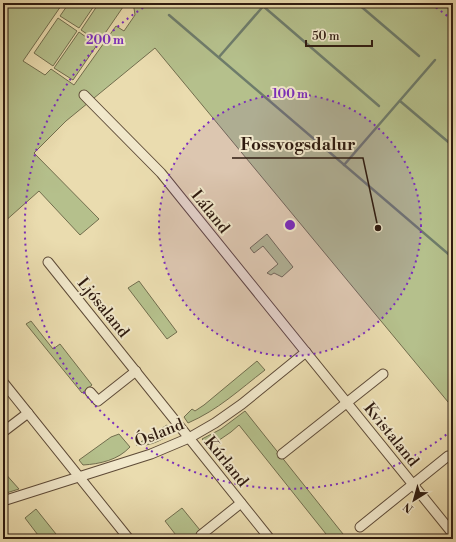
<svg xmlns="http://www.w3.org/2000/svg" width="456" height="542" viewBox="0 0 456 542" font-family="'Libre Bodoni',serif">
	<rect width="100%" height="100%" fill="#eadcaf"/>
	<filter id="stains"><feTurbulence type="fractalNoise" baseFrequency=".005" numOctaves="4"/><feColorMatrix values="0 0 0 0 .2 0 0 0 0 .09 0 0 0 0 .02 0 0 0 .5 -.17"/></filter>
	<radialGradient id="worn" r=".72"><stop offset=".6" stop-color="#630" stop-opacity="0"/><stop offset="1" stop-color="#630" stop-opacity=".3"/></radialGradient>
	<g fill="#b5c08c" stroke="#726e4e">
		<path d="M3,3H63L23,61L45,75L51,69L74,85L116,26L124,31L135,15L134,8L126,3H453V408L155,48L66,121L34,153L99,219L80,235L39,191L3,223Z"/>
		<path d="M69,3H96L79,28L60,16Z"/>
		<path d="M99,3H117L123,7L99,42L81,30Z"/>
		<path d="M58,18L77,31L53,66L34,53Z"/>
		<path d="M79,32L97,45L73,80L54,68Z"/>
		<path d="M267,234L293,267L282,277L274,273L271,275L267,273L278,264L263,246L254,253L250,248Z"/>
		<path d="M139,281L177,332L167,339L128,288Z"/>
		<path d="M31,321L53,349L60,344L92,385L82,393L26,324Z"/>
		<path d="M257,361L265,370C239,390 218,410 188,423L184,417L192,409L195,411L204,405Z"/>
		<path d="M245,411L347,539H330L239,425L231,432L209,447L202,439L221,429Z"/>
		<path d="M167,425L173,433C161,440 150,447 136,445Z"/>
		<path d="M119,434L130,447C118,460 100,464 83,465L79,460L111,437Z"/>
		<path d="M3,471L19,489L3,494Z"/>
		<path d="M182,508L204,535L208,539H179L165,521Z"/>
		<path d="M36,509L60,539H41L25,518Z"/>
	</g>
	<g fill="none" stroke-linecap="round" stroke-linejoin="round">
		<g stroke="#6e7c6b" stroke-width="2.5">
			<path d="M357,3L419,56"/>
			<path d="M263,6L379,106"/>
			<path d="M169,15L453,258"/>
			<path d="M219,57L266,3"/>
			<path d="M400,101L453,146"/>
			<path d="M344,165L435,60"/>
		</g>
		<g stroke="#5e4b38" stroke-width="11">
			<g id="minor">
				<path d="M84,95L161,173L453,534"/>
				<path d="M48,262L270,539"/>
				<path d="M3,382L129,539"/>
				<path d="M90,392L98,401L136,371"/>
				<path d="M3,432L28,413"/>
				<path d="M282,454L383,374"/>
				<path d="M3,501L151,454L189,438L215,423L242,404L306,352"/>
				<path d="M360,527L448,456"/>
				<path d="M201,535L241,503"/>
			</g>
		</g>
		<use href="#minor" stroke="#f1e8cb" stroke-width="9"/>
	</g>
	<circle cx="290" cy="225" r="131" fill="#7b2cbf" fill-opacity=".12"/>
	<g fill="none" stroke="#7b2cbf" stroke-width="2" stroke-dasharray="2 4">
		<circle cx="290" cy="225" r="131"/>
		<path d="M451 431A262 262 0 1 1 149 4M431 4A262 262 0 0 1 451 19"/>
	</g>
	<g text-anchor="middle" stroke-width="4" stroke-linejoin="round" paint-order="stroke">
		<g font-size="16" fill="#2f1b10" stroke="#f1e8cb">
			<text transform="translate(211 211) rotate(51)" y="6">Láland</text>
			<text transform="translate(104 307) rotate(51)" y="6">Ljósaland</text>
			<text transform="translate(159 432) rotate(-22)" y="6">Ósland</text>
			<text transform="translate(392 434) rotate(51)" y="6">Kvistaland</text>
			<text transform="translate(227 461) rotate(51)" y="6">Kúrland</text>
		</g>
	</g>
	<circle cx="290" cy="225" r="6" fill="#7b2cbf" stroke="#f1e8cb" stroke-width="2"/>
	<g font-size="12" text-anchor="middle" font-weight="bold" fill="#7b2cbf" stroke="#f1e8cb" stroke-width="4" stroke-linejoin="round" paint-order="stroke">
		<text x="105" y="44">200 m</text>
		<text x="290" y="98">100 m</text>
	</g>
	<path fill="none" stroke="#2f1b10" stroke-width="1.5" d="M378 228L363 158H232"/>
	<circle fill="#2f1b10" stroke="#f1e8cb" stroke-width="1.5" cx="378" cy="228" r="4"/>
	<g font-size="17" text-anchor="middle" font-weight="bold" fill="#2f1b10" stroke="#f1e8cb" stroke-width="4" stroke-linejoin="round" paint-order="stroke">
		<text x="298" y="150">Fossvogsdalur</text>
	</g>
	<rect width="456" height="542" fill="none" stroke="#eadcaf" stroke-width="16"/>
	<rect x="4" y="4" width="448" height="534" fill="none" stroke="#2f1b10" stroke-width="2"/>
	<rect x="8" y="8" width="440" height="526" fill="none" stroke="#2f1b10"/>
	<g transform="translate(414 500) rotate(217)" stroke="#f1e8cb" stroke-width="3" paint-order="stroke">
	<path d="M0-3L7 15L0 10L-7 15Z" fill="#2f1b10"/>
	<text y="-6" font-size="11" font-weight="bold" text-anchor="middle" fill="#2f1b10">N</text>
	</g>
	<path d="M306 40v6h66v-6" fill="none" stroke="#2f1b10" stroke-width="2"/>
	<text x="312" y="40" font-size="12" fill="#2f1b10" stroke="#f1e8cb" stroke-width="3" paint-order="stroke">50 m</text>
	<rect width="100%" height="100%" filter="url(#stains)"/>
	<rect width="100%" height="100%" fill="url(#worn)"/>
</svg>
